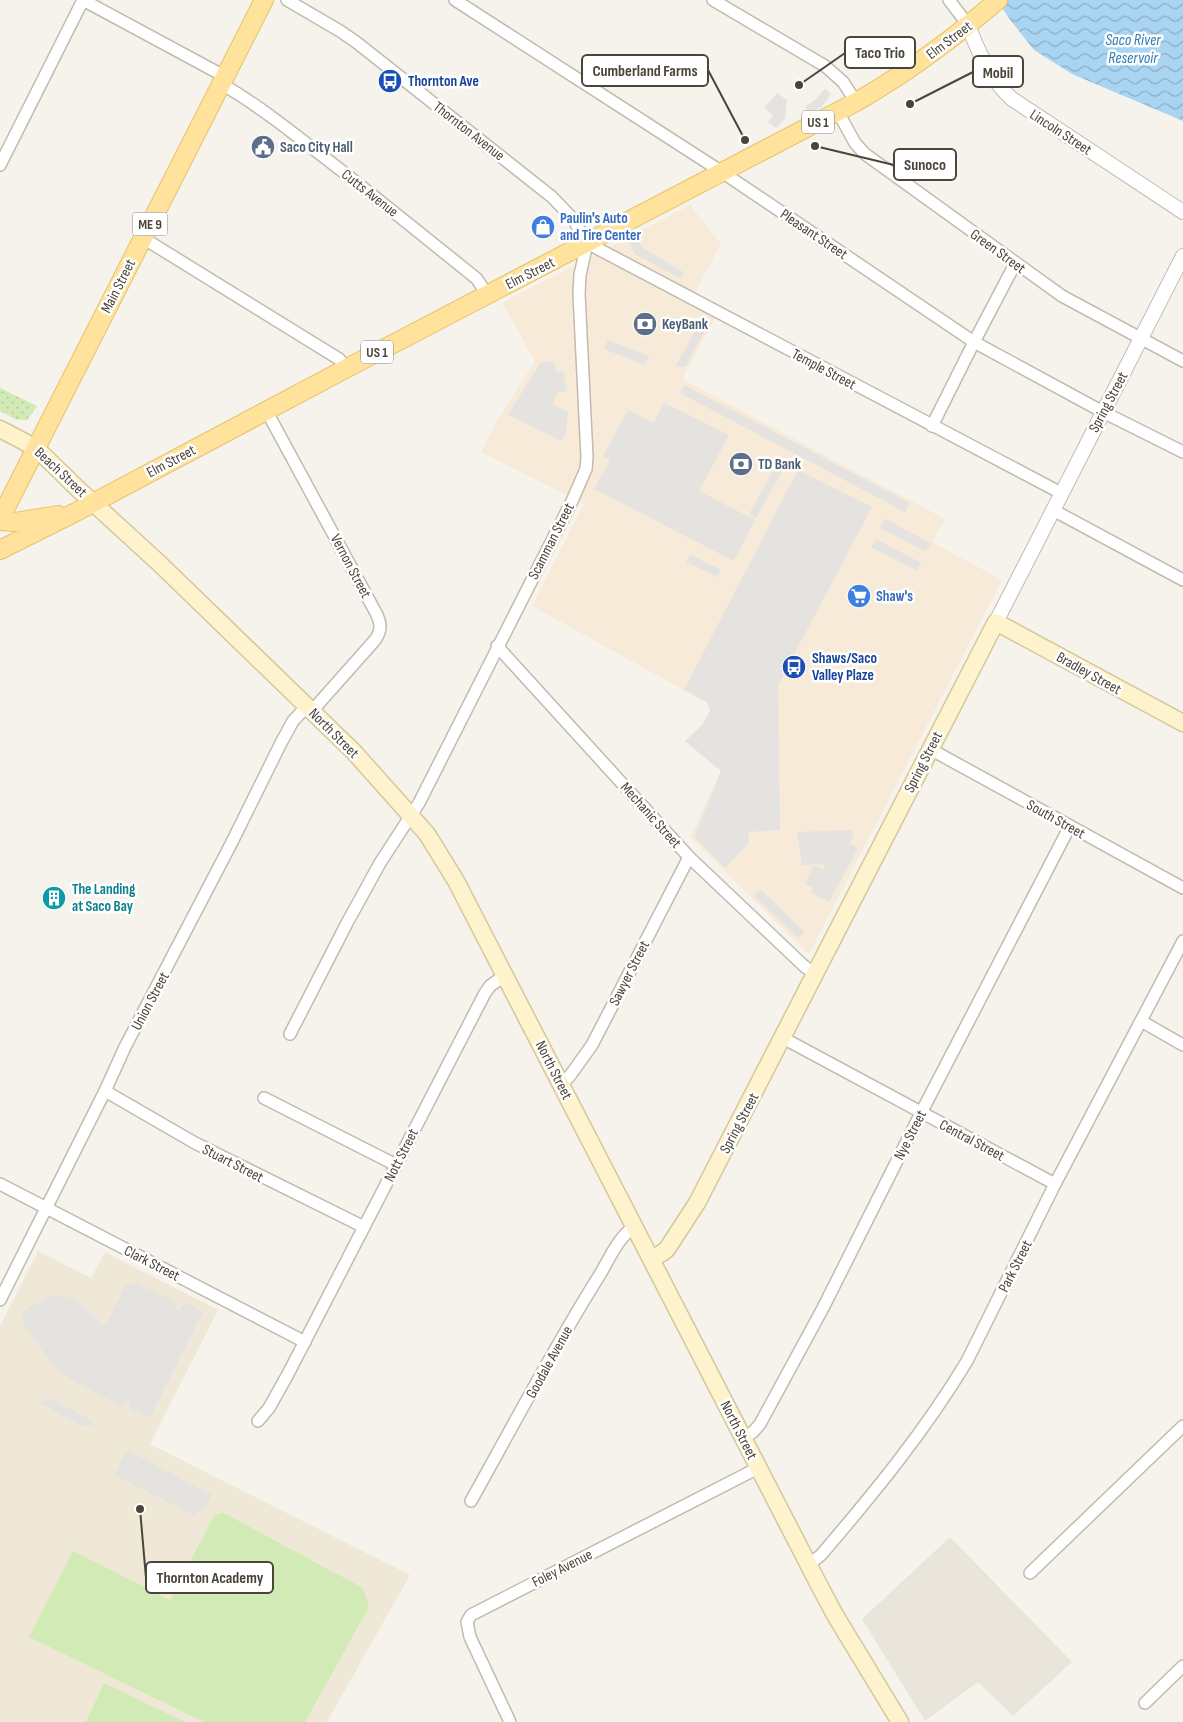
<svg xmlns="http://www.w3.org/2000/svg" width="1183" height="1722" viewBox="0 0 1183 1722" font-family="'Sofia Sans Condensed',sans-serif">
	<defs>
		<pattern id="park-dots" width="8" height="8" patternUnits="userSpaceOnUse" patternTransform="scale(1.25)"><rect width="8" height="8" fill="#d2eab5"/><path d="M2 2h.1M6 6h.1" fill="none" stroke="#b6ca9c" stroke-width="1.8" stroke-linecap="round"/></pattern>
		<pattern id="water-waves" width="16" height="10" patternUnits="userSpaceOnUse" patternTransform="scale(1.25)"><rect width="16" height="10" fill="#a9d4f2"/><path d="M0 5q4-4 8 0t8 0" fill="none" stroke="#8caec5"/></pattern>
	</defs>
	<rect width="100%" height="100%" fill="#f6f3ec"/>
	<path fill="#eae5da" d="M950,1537L1072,1662L1013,1716L978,1682L925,1721L862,1619Z"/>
	<path fill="#f7ead8" d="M690,205L721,244L690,301L717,315L682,379L945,519L932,542L1002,580L809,954L690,837L721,771L685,741L703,724L710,711L707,703L532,606L584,504L481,452L494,426L535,361L502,303Z"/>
	<path fill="#efe8d6" d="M38,1251L91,1278L105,1252L218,1310L150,1444L410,1575L327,1722H0V1326Z"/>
	<path fill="url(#park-dots)" d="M0,388L37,406L27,420H17L0,411Z"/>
	<g fill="#d2eab5">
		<path d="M222,1512L363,1588L369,1607L305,1722H204L29,1637L73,1551L170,1600L214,1516Z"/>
		<path d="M104,1683L185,1722H86Z"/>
	</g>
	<g fill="#e5e3e0">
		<path d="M825,88L831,94L822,107L810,113L805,107L816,99Z"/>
		<path d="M777,93L787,100L785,119L776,128L768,122L773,115L764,108Z"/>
		<path d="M636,236L643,248L685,273L681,279L635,254L628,240Z"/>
		<path d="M696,329H706L685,367H675Z"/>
		<path d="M608,340L649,356L645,365L604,349Z"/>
		<path d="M554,361L556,372H564L566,391L558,392L552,404L568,412L566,433L561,441L508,415L540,363Z"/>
		<path d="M684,385L910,503L905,512L680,393Z"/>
		<path d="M664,403L729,435L699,491L755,520L734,561L594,489L610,460L603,456L628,410L653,423Z"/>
		<path d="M778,462L785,466L756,518L749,514Z"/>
		<path d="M798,470L872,507L778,685L780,830L748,832L749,843L725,868L694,837L721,771L685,741L703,724L710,711L707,702L684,690Z"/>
		<path d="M885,519L931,543L926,552L880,528Z"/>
		<path d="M876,539L921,563L917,571L871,547Z"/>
		<path d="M690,554L721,570L717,577L686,562Z"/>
		<path d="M853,830V837L850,843L858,848L829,902L811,893L813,888L805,884L814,865L823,869L825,865L823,864L802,865L797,832Z"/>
		<path d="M761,890L805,932L798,938L754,896Z"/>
		<path d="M136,1283L178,1303L174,1311L180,1310L184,1302L203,1312L150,1418L129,1409L130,1404L127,1400L123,1407L77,1383L60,1372L50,1361L23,1324L25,1322L20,1315L28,1308L48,1297L64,1296L76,1300L100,1323L105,1326L126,1284Z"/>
		<path d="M54,1400L92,1421L94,1426L84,1427L36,1401Z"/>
		<path d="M127,1450L212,1495L205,1509L193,1515L114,1475Z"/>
	</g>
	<path fill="url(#water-waves)" d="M997,0H1183V121L1072,74L1034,50L1011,21Z"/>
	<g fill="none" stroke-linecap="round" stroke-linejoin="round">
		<g stroke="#c2bbae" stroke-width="14">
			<g id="minor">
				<path d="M287,0L340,31L356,42L552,197L573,219L587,243"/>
				<path d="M455,0L722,172L974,342L1103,412L1183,452"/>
				<path d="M713,0L825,66L843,82L856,102"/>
				<path d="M949,0L968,25"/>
				<path d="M220,83C255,103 288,129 320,154C373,195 425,237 477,279L487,295"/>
				<path d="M838,112L855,143L865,154L1062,296L1183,361"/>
				<path d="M0,165L83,0L224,76"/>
				<path d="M143,238L339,359L347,368"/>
				<path d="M587,243L1061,493"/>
				<path d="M266,410L376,613C381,623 382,630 375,640L312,711"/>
				<path d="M932,426L974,342L1015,264"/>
				<path d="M1053,510L1183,580"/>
				<path d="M497,646L689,857L804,966L815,974"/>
				<path d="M930,749L1183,888"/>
				<path d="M1141,1021L1183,1045"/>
				<path d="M290,1034L347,923L380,863L419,803L572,501L586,469L587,457L579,294L580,275L587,243"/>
				<path d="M783,1038L1055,1184"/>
				<path d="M561,1083L569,1077L592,1045L689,857"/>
				<path d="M105,1091L195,1143L364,1227"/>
				<path d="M264,1098L396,1165"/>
				<path d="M0,1184L305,1342"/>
				<path d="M0,1300L105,1091L125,1047L231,844L281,743L293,721L307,706"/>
				<path d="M258,1421L269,1408L288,1374L485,993L490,986L505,975"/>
				<path d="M743,1438L753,1432L760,1424L823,1308L921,1113L1070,826"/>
				<path d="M471,1501C513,1426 553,1349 599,1276C609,1260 618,1237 634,1227"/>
				<path d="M808,1565L821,1555C874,1493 925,1431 967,1361L1055,1184L1183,941"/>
				<path d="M1030,1573L1183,1426"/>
				<path d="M1145,1703L1183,1666"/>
				<path d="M510,1722L470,1637L467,1622L471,1615L758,1468"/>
			</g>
		</g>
		<g stroke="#c2bbae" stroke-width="16">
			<g id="tertiary">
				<path d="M968,25C978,51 991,81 1012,99L1183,212"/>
				<path d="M996,622L1183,256"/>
			</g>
		</g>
		<g stroke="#d6c79b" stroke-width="19">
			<g id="secondary">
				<path d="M0,429L36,448L78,489L160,564L354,752L427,834L456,881L819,1585L835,1615L900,1722"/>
				<path d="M651,1259L662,1253L667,1249L697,1203L996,622L1183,723"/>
			</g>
		</g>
		<g stroke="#e6c16a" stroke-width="20">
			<g id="primary">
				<path d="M0,519L264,0"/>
				<path d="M0,521L15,522L58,515"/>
				<path d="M0,550L76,512L347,368L856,102C907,73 954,38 998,0"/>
			</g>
		</g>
		<use href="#minor" stroke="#fff" stroke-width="11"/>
		<use href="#tertiary" stroke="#fff" stroke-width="14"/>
		<use href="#secondary" stroke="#fff3cd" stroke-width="16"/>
		<use href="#primary" stroke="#ffe39c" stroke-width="18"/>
	</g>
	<defs>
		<g id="bus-disc" transform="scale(1.25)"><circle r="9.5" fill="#1a4fb4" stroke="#fff"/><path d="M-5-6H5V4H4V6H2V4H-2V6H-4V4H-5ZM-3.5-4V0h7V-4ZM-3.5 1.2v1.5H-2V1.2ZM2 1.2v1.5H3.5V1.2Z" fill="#fff"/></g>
		<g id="civic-disc" transform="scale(1.25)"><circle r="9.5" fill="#5c6f8a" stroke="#fff"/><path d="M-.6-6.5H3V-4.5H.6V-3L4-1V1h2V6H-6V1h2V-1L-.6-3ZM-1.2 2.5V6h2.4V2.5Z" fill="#fff"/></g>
		<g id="shop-disc" transform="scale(1.25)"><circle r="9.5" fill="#3f7fe0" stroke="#fff"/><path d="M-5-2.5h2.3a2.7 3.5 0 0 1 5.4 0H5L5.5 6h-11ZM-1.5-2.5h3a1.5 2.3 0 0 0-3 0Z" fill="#fff"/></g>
		<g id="bank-disc" transform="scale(1.25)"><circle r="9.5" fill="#5c6f8a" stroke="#fff"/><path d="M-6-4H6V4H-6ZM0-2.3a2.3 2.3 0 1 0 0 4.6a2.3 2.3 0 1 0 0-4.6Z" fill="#fff"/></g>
		<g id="supermarket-disc" transform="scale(1.25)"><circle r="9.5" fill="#3f7fe0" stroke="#fff"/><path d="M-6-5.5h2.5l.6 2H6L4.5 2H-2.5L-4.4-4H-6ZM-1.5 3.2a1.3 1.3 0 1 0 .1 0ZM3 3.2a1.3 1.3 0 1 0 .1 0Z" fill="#fff"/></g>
		<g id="building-disc" transform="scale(1.25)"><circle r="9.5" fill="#0f9aa8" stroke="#fff"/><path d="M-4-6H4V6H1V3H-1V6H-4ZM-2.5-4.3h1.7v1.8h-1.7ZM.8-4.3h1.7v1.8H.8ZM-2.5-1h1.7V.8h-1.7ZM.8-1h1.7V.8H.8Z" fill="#fff"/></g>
	</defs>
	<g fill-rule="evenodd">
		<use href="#bus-disc" x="390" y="81"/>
		<use href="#civic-disc" x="263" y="147"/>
		<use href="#shop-disc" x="543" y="227"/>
		<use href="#bank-disc" x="645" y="324"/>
		<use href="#bank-disc" x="741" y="464"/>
		<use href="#supermarket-disc" x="859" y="596"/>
		<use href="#bus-disc" x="794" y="667"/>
		<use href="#building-disc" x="54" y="898"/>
	</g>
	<g text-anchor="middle" stroke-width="5" stroke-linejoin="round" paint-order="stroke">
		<g fill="#fff" stroke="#817c74" stroke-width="1">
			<rect x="802" y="110.5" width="32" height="23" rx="4"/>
			<rect x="132.5" y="212.5" width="35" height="23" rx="4"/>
			<rect x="361" y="340.5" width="32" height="23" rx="4"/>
		</g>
		<g font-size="14" font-weight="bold" fill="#4b4439">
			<text x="818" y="127">US 1</text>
			<text x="150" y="229">ME 9</text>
			<text x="377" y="357">US 1</text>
		</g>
		<g font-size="15" fill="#4b4439" stroke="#fff">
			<text transform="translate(949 40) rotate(-37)" y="5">Elm Street</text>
			<text transform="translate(469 131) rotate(38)" y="5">Thornton Avenue</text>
			<text transform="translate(1061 132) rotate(33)" y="5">Lincoln Street</text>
			<text transform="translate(370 193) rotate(38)" y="5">Cutts Avenue</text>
			<text transform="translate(814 234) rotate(34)" y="5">Pleasant Street</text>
			<text transform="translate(998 251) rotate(36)" y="5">Green Street</text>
			<text transform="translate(530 273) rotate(-27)" y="5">Elm Street</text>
			<text transform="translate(118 286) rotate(-63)" y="5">Main Street</text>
			<text transform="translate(824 369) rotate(28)" y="5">Temple Street</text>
			<text transform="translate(1108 402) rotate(-62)" y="5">Spring Street</text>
			<text transform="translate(171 461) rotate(-28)" y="5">Elm Street</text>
			<text transform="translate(61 472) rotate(43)" y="5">Beach Street</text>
			<text transform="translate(551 541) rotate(-63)" y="5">Scamman Street</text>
			<text transform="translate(351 566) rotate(62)" y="5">Vernon Street</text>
			<text transform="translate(1089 673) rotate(29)" y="5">Bradley Street</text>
			<text transform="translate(334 733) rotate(45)" y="5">North Street</text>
			<text transform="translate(923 762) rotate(-63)" y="5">Spring Street</text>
			<text transform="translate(651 815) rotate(48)" y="5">Mechanic Street</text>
			<text transform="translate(1056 819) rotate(29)" y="5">South Street</text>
			<text transform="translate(629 973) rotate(-63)" y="5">Sawyer Street</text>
			<text transform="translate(150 1001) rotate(-62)" y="5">Union Street</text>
			<text transform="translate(554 1070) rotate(63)" y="5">North Street</text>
			<text transform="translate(739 1123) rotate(-62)" y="5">Spring Street</text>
			<text transform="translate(910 1135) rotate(-63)" y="5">Nye Street</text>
			<text transform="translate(972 1140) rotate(28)" y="5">Central Street</text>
			<text transform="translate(401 1155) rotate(-63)" y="5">Nott Street</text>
			<text transform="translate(233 1163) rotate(27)" y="5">Stuart Street</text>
			<text transform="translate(152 1263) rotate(27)" y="5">Clark Street</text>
			<text transform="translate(1015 1266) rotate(-63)" y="5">Park Street</text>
			<text transform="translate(549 1362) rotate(-61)" y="5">Goodale Avenue</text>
			<text transform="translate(739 1430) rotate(63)" y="5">North Street</text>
			<text transform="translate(562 1568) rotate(-27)" y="5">Foley Avenue</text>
		</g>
		<g font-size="15" font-weight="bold" fill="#164399" stroke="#fff" text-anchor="start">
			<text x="408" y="86">Thornton Ave</text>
			<text x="812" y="663">Shaws/Saco<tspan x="812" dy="17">Valley Plaze</tspan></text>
		</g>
		<g font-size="15" font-weight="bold" fill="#4e5e75" stroke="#fff" text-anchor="start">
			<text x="280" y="152">Saco City Hall</text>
			<text x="662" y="329">KeyBank</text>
			<text x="758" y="469">TD Bank</text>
		</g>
		<g font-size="15" font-weight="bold" fill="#366cbe" stroke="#fff" text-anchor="start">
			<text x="560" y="223">Paulin's Auto<tspan x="560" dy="17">and Tire Center</tspan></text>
			<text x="876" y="601">Shaw's</text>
		</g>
		<g font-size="15" font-weight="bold" fill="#0d838f" stroke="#fff" text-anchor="start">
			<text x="72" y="894">The Landing<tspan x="72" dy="17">at Saco Bay</tspan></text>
		</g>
		<g font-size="16" font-style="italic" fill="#2e7ab2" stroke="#fff">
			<text x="1133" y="45">Saco River<tspan x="1133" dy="18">Reservoir</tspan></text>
		</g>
	</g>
	<path fill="none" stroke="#4b4439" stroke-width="2" d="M799 85L845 53M745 140L708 70M910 104L973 72M815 146L894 165M140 1509L146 1578"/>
	<g fill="#4b4439" stroke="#fff" stroke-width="2">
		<circle cx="799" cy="85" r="5"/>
		<circle cx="745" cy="140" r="5"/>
		<circle cx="910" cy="104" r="5"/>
		<circle cx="815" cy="146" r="5"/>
		<circle cx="140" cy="1509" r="5"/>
	</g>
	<g fill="#fff" stroke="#4b4439" stroke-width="2">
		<rect x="845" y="37" width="70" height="31" rx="5"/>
		<rect x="582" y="55" width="126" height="31" rx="5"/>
		<rect x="973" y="56" width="50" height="31" rx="5"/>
		<rect x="894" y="149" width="62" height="31" rx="5"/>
		<rect x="146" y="1562" width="127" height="31" rx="5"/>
	</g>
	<g font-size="16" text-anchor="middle" font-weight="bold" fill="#4b4439">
		<text x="880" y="58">Taco Trio</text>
		<text x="645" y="76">Cumberland Farms</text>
		<text x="998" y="78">Mobil</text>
		<text x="925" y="170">Sunoco</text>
		<text x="210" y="1583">Thornton Academy</text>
	</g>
</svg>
